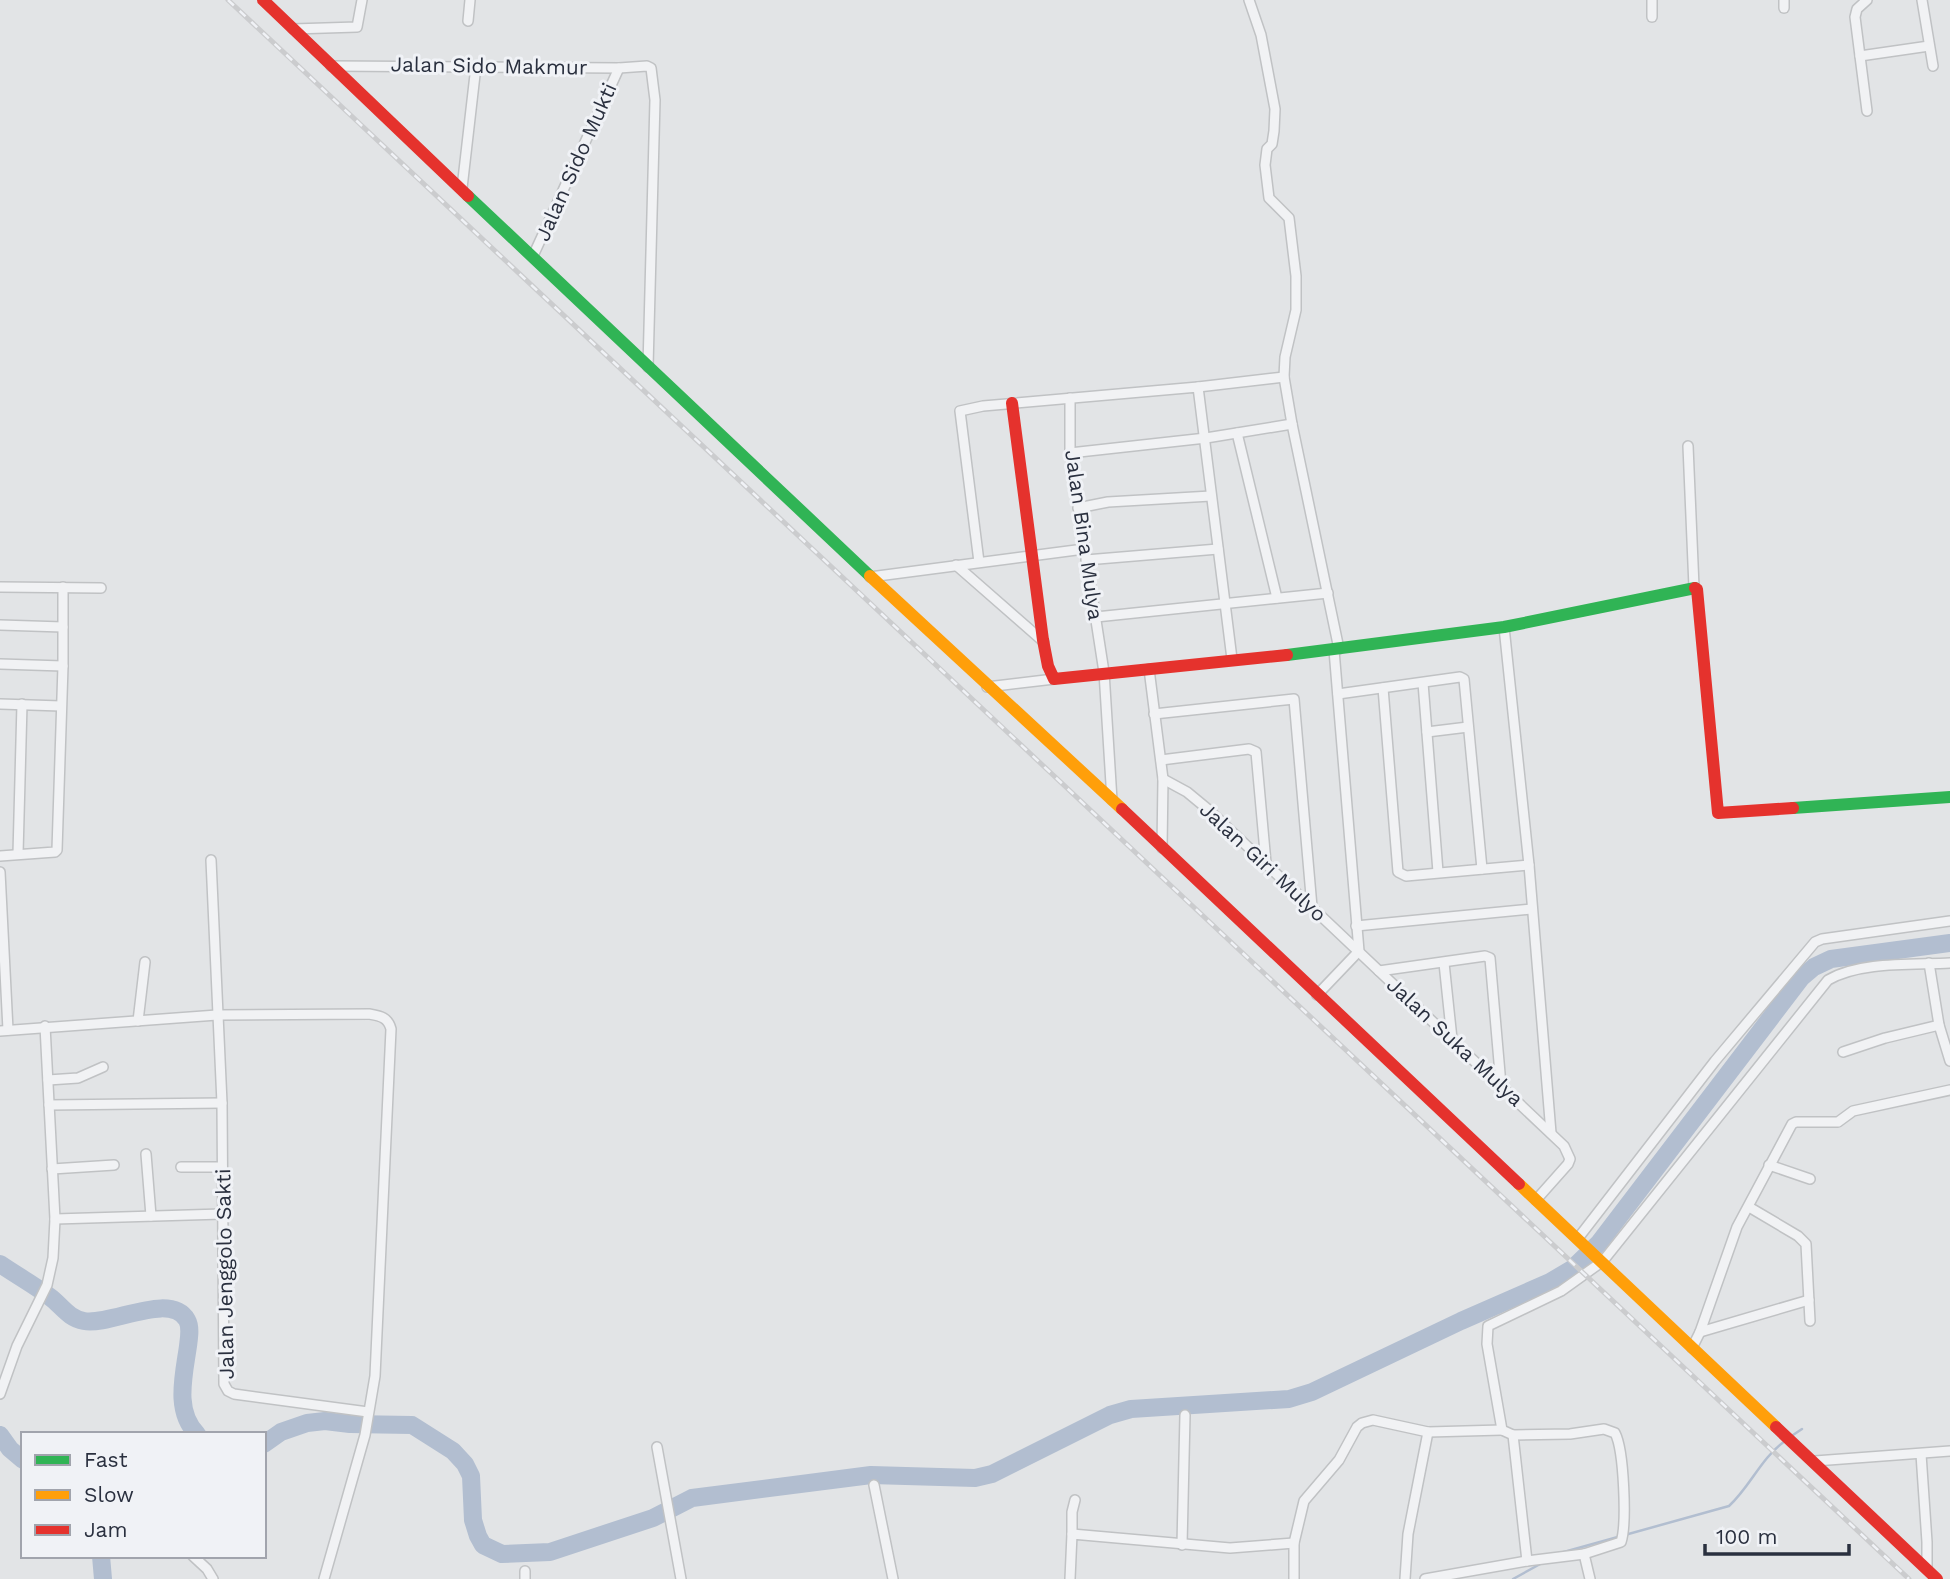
<svg xmlns="http://www.w3.org/2000/svg" width="1950" height="1579" viewBox="0 0 1950 1579" font-family="'Work Sans',sans-serif">
	<rect width="100%" height="100%" fill="#e2e4e6"/>
	<g fill="none" stroke-linecap="round" stroke-linejoin="round">
		<g stroke="#b2bed0" stroke-width="2.5">
			<path d="M1793,1435L1802,1429"/>
			<path d="M1553,1555L1729,1506C1750,1487 1761,1458 1785,1441"/>
			<path d="M1513,1579L1542,1563"/>
		</g>
		<g stroke="#b2bed0" stroke-width="18">
			<path d="M0,1264C16,1275 34,1285 50,1297C62,1306 68,1318 84,1321C111,1326 170,1291 187,1320C191,1327 189,1338 188,1346C184,1375 174,1411 197,1434"/>
			<path d="M0,1435L10,1449L23,1460"/>
			<path d="M264,1444L281,1432L307,1423L325,1421L350,1424L412,1425L453,1451L465,1464L471,1476L473,1520L478,1536L483,1545L502,1554L550,1552L653,1518L692,1498L871,1475L975,1478L992,1474L1110,1415L1131,1409L1289,1399L1312,1392L1461,1321L1550,1282L1572,1269L1599,1243L1801,978L1814,967L1831,959L1950,943"/>
			<path d="M101,1556L103,1579"/>
		</g>
		<g stroke="#c0c2c4" stroke-width="12">
			<g id="street">
				<path d="M1249,0L1261,35L1275,109L1274,131L1272,144L1267,149L1265,165L1269,198L1289,218L1296,276V310L1285,357L1284,377L1292,424L1339,649"/>
				<path d="M1652,0V17"/>
				<path d="M1784,0V8"/>
				<path d="M1922,0L1933,66"/>
				<path d="M468,21L470,0"/>
				<path d="M293,29L357,27L362,0"/>
				<path d="M1860,56L1929,46"/>
				<path d="M331,66L619,68L647,66L651,68L655,100L648,367"/>
				<path d="M1867,111L1855,17L1857,9L1867,0"/>
				<path d="M462,188L476,66"/>
				<path d="M533,256L619,68"/>
				<path d="M1198,387L1284,377"/>
				<path d="M1070,398V453L1104,672L1112,800"/>
				<path d="M1237,433L1277,598"/>
				<path d="M1688,446L1694,587"/>
				<path d="M1070,453L1206,438L1292,424"/>
				<path d="M1078,508L1108,502L1211,496"/>
				<path d="M1086,560L1218,549"/>
				<path d="M979,562L960,411L983,406L1198,387L1232,659"/>
				<path d="M956,565L1044,642"/>
				<path d="M870,577L1084,549"/>
				<path d="M0,587L101,588"/>
				<path d="M1096,617L1328,593"/>
				<path d="M0,625L63,627"/>
				<path d="M1504,627L1529,865L1551,1133"/>
				<path d="M0,664L63,666"/>
				<path d="M1149,669L1163,779L1162,848"/>
				<path d="M1423,683L1438,872"/>
				<path d="M987,687L1054,679"/>
				<path d="M1383,688L1398,872L1406,876L1529,865"/>
				<path d="M1338,694L1460,677L1464,679L1482,869"/>
				<path d="M0,704L61,706"/>
				<path d="M1154,714L1294,699L1312,907"/>
				<path d="M1427,732L1468,727"/>
				<path d="M1161,760L1249,749L1256,752L1266,863"/>
				<path d="M1163,779L1187,792L1210,811L1564,1146L1570,1159L1568,1164L1536,1200"/>
				<path d="M18,854L22,704"/>
				<path d="M0,856L55,852L57,850L63,666V587"/>
				<path d="M211,860L222,1103L224,1384L228,1391L234,1394L368,1412"/>
				<path d="M0,872L8,1030"/>
				<path d="M1356,926L1531,909"/>
				<path d="M1444,963L1452,1039"/>
				<path d="M1929,963L1939,1025L1950,1061"/>
				<path d="M1379,971L1485,956L1490,958L1501,1085"/>
				<path d="M1317,995L1359,951L1334,650"/>
				<path d="M138,1021L145,962"/>
				<path d="M0,1031L217,1015L369,1014C380,1016 388,1017 391,1029L375,1376L365,1435L324,1579"/>
				<path d="M1843,1052L1885,1038L1939,1025"/>
				<path d="M48,1080L78,1078L103,1067"/>
				<path d="M49,1105L222,1103"/>
				<path d="M146,1154L151,1216"/>
				<path d="M1769,1165L1810,1179"/>
				<path d="M181,1167H222"/>
				<path d="M52,1169L114,1165"/>
				<path d="M1749,1207L1798,1236L1806,1244L1810,1321"/>
				<path d="M55,1219L222,1214"/>
				<path d="M1579,1237L1715,1061L1815,942L1822,939L1950,921"/>
				<path d="M1700,1332L1809,1300"/>
				<path d="M1692,1348L1700,1332L1737,1227L1792,1124L1796,1122H1838L1853,1111L1950,1090"/>
				<path d="M0,1394L17,1346L47,1285L53,1258L55,1219L45,1026"/>
				<path d="M1513,1435L1570,1434L1604,1429L1615,1433C1624,1450 1627,1524 1621,1542L1584,1554L1527,1561"/>
				<path d="M657,1447L681,1579"/>
				<path d="M1921,1454L1927,1542V1568"/>
				<path d="M1815,1461L1950,1451"/>
				<path d="M874,1485L893,1579"/>
				<path d="M1072,1534V1512L1075,1500"/>
				<path d="M1182,1545L1185,1415"/>
				<path d="M1584,1554L1590,1579"/>
				<path d="M193,1556L207,1569L213,1579"/>
				<path d="M525,1571V1579"/>
				<path d="M1070,1579L1072,1534L1230,1548L1294,1543"/>
				<path d="M1294,1579V1543L1304,1501L1339,1460L1357,1427L1362,1423L1373,1420L1428,1432L1502,1430"/>
				<path d="M1405,1579L1408,1534L1428,1432"/>
				<path d="M1425,1579L1527,1561L1513,1435L1502,1430L1487,1344L1488,1326L1561,1291L1603,1261L1828,980C1860,961 1914,965 1950,963"/>
			</g>
		</g>
		<use href="#street" stroke="#f1f2f4" stroke-width="9"/>
		<g stroke="#30b455" stroke-width="12">
			<path d="M468,196L870,576"/>
			<path d="M1287,655L1504,627L1695,588"/>
			<path d="M1793,808L1950,797"/>
		</g>
		<g stroke="#ff9f0a" stroke-width="12">
			<path d="M870,576L1122,809"/>
			<path d="M1519,1184L1776,1427"/>
		</g>
		<g stroke="#e5322d" stroke-width="12">
			<path d="M263,0L468,196"/>
			<path d="M1012,403L1043,640L1048,666L1054,679L1287,655"/>
			<path d="M1695,588L1697,589L1718,813L1793,808"/>
			<path d="M1122,809L1519,1184"/>
			<path d="M1776,1427L1937,1579"/>
		</g>
		<g stroke="#cbccce" stroke-width="5">
			<path id="rail" d="M228,0L1909,1579"/>
		</g>
		<use href="#rail" stroke="#f0f2f6" stroke-width="2.5" stroke-dasharray="8" stroke-linecap="butt"/>
	</g>
	<g text-anchor="middle" stroke-width="6" stroke-linejoin="round" paint-order="stroke">
		<g font-size="21" fill="#2a303f" stroke="#f0f2f6">
			<text transform="translate(489 66) rotate(1)" y="7">Jalan Sido Makmur</text>
			<text transform="translate(576 162) rotate(-66)" y="7">Jalan Sido Mukti</text>
			<text transform="translate(1084 535) rotate(82)" y="7">Jalan Bina Mulya</text>
			<text transform="translate(1263 862) rotate(43)" y="7">Jalan Giri Mulyo</text>
			<text transform="translate(1455 1042) rotate(43)" y="7">Jalan Suka Mulya</text>
			<text transform="translate(225 1274) rotate(-91)" y="7">Jalan Jenggolo Sakti</text>
		</g>
	</g>
	<rect x="21" y="1432" width="245" height="126" fill="#f0f2f6" stroke="#a1a4ad" stroke-width="2"/>
	<rect x="35" y="1455" width="35" height="10" fill="#30b455" stroke="#a1a4ad" stroke-width="2"/>
	<text x="84" y="1467" font-size="21" fill="#2a303f">Fast</text>
	<rect x="35" y="1490" width="35" height="10" fill="#ff9f0a" stroke="#a1a4ad" stroke-width="2"/>
	<text x="84" y="1502" font-size="21" fill="#2a303f">Slow</text>
	<rect x="35" y="1525" width="35" height="10" fill="#e5322d" stroke="#a1a4ad" stroke-width="2"/>
	<text x="84" y="1537" font-size="21" fill="#2a303f">Jam</text>
	<path d="M1705 1544v10h144v-10" fill="none" stroke="#2a303f" stroke-width="3.5"/>
	<text x="1716" y="1544" font-size="21" fill="#2a303f" stroke="#f0f2f6" stroke-width="5" paint-order="stroke">100 m</text>
</svg>
